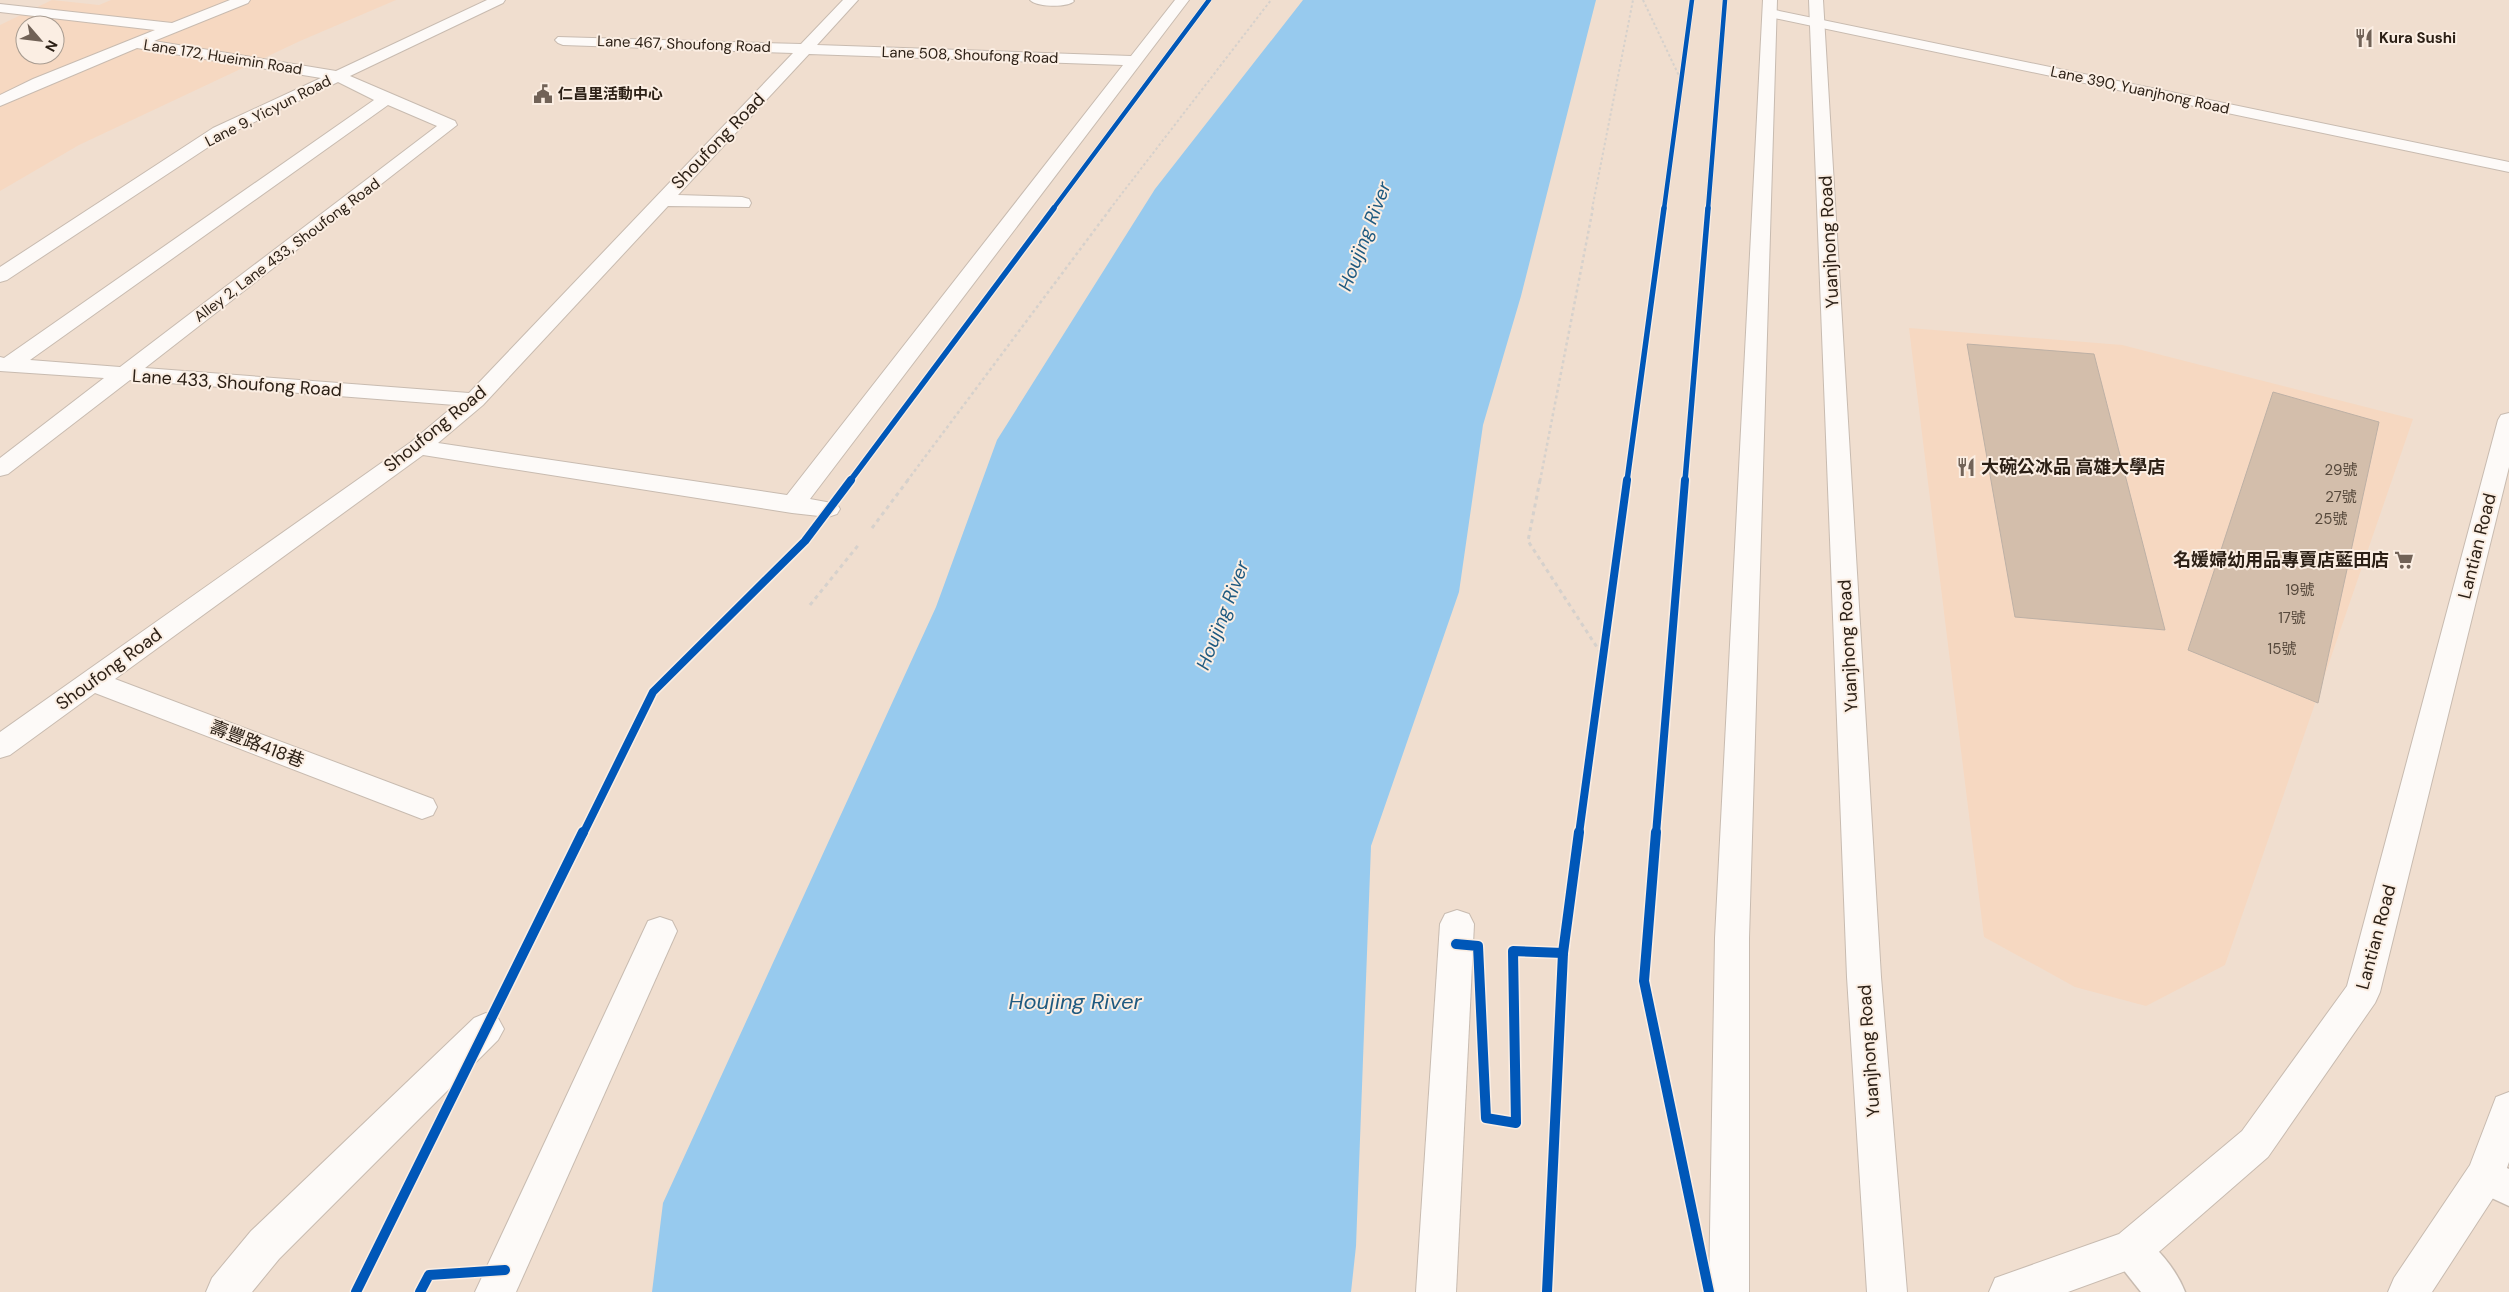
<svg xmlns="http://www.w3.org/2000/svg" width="2509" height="1292" viewBox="0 0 2509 1292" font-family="'DM Sans','Noto Sans TC',sans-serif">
	<rect width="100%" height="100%" fill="#f0decf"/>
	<g fill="#f6d8c1" fill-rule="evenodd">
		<path d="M52,0L99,5L111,0H396L300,41L79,145L0,191V25ZM25,25H55V55H25Z"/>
		<path d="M1909,328L2122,345L2413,419L2225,965L2146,1006L2075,987L1984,937Z"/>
	</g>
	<path fill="#97caee" d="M1303,0H1596L1521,296L1483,425L1459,592L1371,846L1356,1246L1351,1292H652L663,1203L936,607L997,440L1155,189Z"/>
	<g fill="#d3beab" stroke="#bdb0a5">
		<path d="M1967,344L2094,354L2165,630L2015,617Z"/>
		<path d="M2273,392L2379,422L2318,703L2188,650Z"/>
	</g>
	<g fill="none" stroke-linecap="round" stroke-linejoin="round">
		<g stroke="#c8bbb0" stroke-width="3">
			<g id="service">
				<path d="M2485,1158L2509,1169V1206L2472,1189L2467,1176L2472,1163Z"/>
				<path d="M2131,1231C2154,1241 2176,1269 2185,1292H2141L2118,1263L2112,1250L2118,1237Z"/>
			</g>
		</g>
		<g stroke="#c8bbb0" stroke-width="2">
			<g id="minor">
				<path d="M230,0H250L248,3L154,41L336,71L487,0H505L503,3L350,76L455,121L457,125L145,368L469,393L793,53L563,45L558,43L555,40L558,37L801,44L843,0H858L817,45L1131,56L1175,0H1189L810,499L837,504L840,509L837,514L828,517L792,513L423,455L115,679L433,799L437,807L433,815L422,819L95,693L10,755L0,758V732L411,442L455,405L130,380L8,474L0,476V458L104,378L0,371V357L4,358L374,100L338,82L225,136L7,280L0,282V267L213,128L321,78L137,48L0,106V95L33,79L155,30L0,12V4L172,23ZM809,54L1123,65L787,495L438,443L483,405L668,206L749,207L751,203L749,199L742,197L678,195ZM388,105L437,126L120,367L30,360Z"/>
				<path d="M1030,0H1073L1074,1C1068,8 1036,7 1030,0Z"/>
				<path d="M1770,9L2509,162V172L1765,16L1763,13Z"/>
				<path d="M1457,910L1469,914L1474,924L1456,1292H1416L1440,924L1445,914Z"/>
				<path d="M660,917L672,921L677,931L516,1292H475L648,921Z"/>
				<path d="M486,1013L498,1018L504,1029L498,1040L279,1259L252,1292H206L212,1278L251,1231L474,1018Z"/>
			</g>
		</g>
		<g stroke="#c8bbb0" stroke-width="2">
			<g id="tertiary">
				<path d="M1763,0H1777L1749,938V1292H1709L1715,938Z"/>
				<path d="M1809,0H1823L1881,977L1907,1292H1867L1847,977Z"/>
				<path d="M2509,413V467L2380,992L2375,1003L2268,1157L2145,1264L2068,1292H1989L1995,1278L2119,1234L2242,1131L2347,986L2498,420L2501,415Z"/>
				<path d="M2509,1092V1162L2504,1176L2499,1189L2432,1292H2388L2394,1278L2470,1165L2496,1097Z"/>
			</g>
		</g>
		<g stroke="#d6d1cc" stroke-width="2" stroke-dasharray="2.5 2.5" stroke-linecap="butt">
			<path d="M1643,0L1681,80"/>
			<path d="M1110,209L1271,0"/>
			<path d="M1592,209L1633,0"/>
		</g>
		<g stroke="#d6d1cc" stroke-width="2.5" stroke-dasharray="3 3" stroke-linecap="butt">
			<path d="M907,481L1111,208"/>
			<path d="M1540,481L1593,208"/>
		</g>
		<g stroke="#d6d1cc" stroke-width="3" stroke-dasharray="4 4" stroke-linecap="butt">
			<path d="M1540,480L1528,541L1602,655"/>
			<path d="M872,528L908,480"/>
			<path d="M810,605L860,543"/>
		</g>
		<use href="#service" fill="#fdfaf8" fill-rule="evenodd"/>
		<use href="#minor" fill="#fdfaf8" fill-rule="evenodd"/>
		<use href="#tertiary" fill="#fdfaf8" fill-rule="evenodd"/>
		<g stroke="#fbeee3" stroke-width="6">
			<g id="cycleway-far3">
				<path d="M1053,209L1209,0"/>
				<path d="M1664,209L1692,0"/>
				<path d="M1708,209L1725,0"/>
			</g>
		</g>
		<g stroke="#fbeee3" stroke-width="8">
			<g id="cycleway-far2">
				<path d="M850,481L1054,208"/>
				<path d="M1627,481L1664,208"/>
				<path d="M1685,481L1708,208"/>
			</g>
		</g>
		<g stroke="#fbeee3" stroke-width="11">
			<g id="cycleway-far1">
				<path d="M583,834L653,692L805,541L851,480"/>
				<path d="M1579,834L1627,480"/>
				<path d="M1656,834L1685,480"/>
			</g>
		</g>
		<g stroke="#fbeee3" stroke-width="13">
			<g id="cycleway">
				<path d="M1656,832L1644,981L1709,1292"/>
				<path d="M1456,944L1478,946L1486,1118L1516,1123L1513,951L1563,953"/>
				<path d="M356,1292L583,832"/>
				<path d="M420,1292L429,1275L505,1270"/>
				<path d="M1547,1292L1563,953L1579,832"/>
			</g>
		</g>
		<use href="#cycleway-far3" stroke="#0057b8" stroke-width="4.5"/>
		<use href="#cycleway-far2" stroke="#0057b8" stroke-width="5.5"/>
		<use href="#cycleway-far1" stroke="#0057b8" stroke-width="8"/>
		<use href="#cycleway" stroke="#0057b8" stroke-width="10"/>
	</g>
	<defs>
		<g id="restaurant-bare" transform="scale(1.5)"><path d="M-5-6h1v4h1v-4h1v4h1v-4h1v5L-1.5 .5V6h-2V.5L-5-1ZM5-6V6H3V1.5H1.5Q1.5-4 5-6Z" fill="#716257" stroke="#fbeee3" stroke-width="2.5" paint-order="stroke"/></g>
		<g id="civic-bare" transform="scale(1.5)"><path d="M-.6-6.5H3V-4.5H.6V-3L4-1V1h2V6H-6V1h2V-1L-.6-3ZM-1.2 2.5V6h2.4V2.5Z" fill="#716257" stroke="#fbeee3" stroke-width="2.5" paint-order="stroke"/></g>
		<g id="supermarket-bare" transform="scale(1.5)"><path d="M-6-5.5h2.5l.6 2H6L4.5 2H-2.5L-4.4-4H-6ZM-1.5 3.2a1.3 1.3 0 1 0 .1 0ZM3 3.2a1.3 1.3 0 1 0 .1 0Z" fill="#716257" stroke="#fbeee3" stroke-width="2.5" paint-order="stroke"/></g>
	</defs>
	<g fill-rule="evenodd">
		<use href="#restaurant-bare" x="2364" y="38"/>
		<use href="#civic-bare" x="543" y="94"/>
		<use href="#restaurant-bare" x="1966" y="467"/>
		<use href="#supermarket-bare" x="2404" y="560"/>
	</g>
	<g text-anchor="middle" stroke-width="4" stroke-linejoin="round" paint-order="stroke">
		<g font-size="15" font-weight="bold" fill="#2c2016" stroke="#fbeee3" text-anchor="start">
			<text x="2379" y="43">Kura Sushi</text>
			<text x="558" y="99">仁昌里活動中心</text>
		</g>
		<g font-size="15" fill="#2c2016" stroke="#fbeee3">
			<text transform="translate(684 44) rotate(2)" y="5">Lane 467, Shoufong Road</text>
			<text transform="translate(970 55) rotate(2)" y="5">Lane 508, Shoufong Road</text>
			<text transform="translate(223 57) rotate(9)" y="5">Lane 172, Hueimin Road</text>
			<text transform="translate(2140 90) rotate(12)" y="5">Lane 390, Yuanjhong Road</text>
			<text transform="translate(268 111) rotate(-27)" y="5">Lane 9, Yicyun Road</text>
			<text transform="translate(287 250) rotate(-37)" y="5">Alley 2, Lane 433, Shoufong Road</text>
		</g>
		<g font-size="15" fill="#56483b">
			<text x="2341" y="475">29號</text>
			<text x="2341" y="502">27號</text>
			<text x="2331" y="524">25號</text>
			<text x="2300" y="595">19號</text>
			<text x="2292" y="623">17號</text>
			<text x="2282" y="654">15號</text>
		</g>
		<g font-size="18" fill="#2c2016" stroke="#fbeee3">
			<text transform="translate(718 141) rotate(-46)" y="6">Shoufong Road</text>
			<text transform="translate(1829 242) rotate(-93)" y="6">Yuanjhong Road</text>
			<text transform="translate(237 383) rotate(4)" y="6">Lane 433, Shoufong Road</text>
			<text transform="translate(435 429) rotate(-39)" y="6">Shoufong Road</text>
			<text transform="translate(2477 546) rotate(-76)" y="6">Lantian Road</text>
			<text transform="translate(1848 646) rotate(-93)" y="6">Yuanjhong Road</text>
			<text transform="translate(109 669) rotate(-36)" y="6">Shoufong Road</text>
			<text transform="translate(257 744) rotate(21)" y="6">壽豐路418巷</text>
			<text transform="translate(2376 937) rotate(-75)" y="6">Lantian Road</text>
			<text transform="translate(1869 1051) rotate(-94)" y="6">Yuanjhong Road</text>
		</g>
		<g font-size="18" font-weight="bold" fill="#2c2016" stroke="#fbeee3" text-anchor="start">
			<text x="1981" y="473">大碗公冰品 高雄大學店</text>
			<text x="2389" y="566" text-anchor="end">名媛婦幼用品專賣店藍田店</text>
		</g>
		<g font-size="19" font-style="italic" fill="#1f5a80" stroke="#fbeee3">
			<text transform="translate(1364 236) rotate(-69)" y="7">Houjing River</text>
			<text transform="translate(1222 615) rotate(-69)" y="7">Houjing River</text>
		</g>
		<g font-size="22" font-style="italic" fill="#1f5a80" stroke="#fbeee3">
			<text x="1075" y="1009">Houjing River</text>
		</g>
	</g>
	<g transform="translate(40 40) rotate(118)"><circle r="24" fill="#fbeee3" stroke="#a89c91"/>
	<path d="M0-4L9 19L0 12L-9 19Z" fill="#716257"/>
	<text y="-8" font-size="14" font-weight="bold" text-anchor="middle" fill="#2c2016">N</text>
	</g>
</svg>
